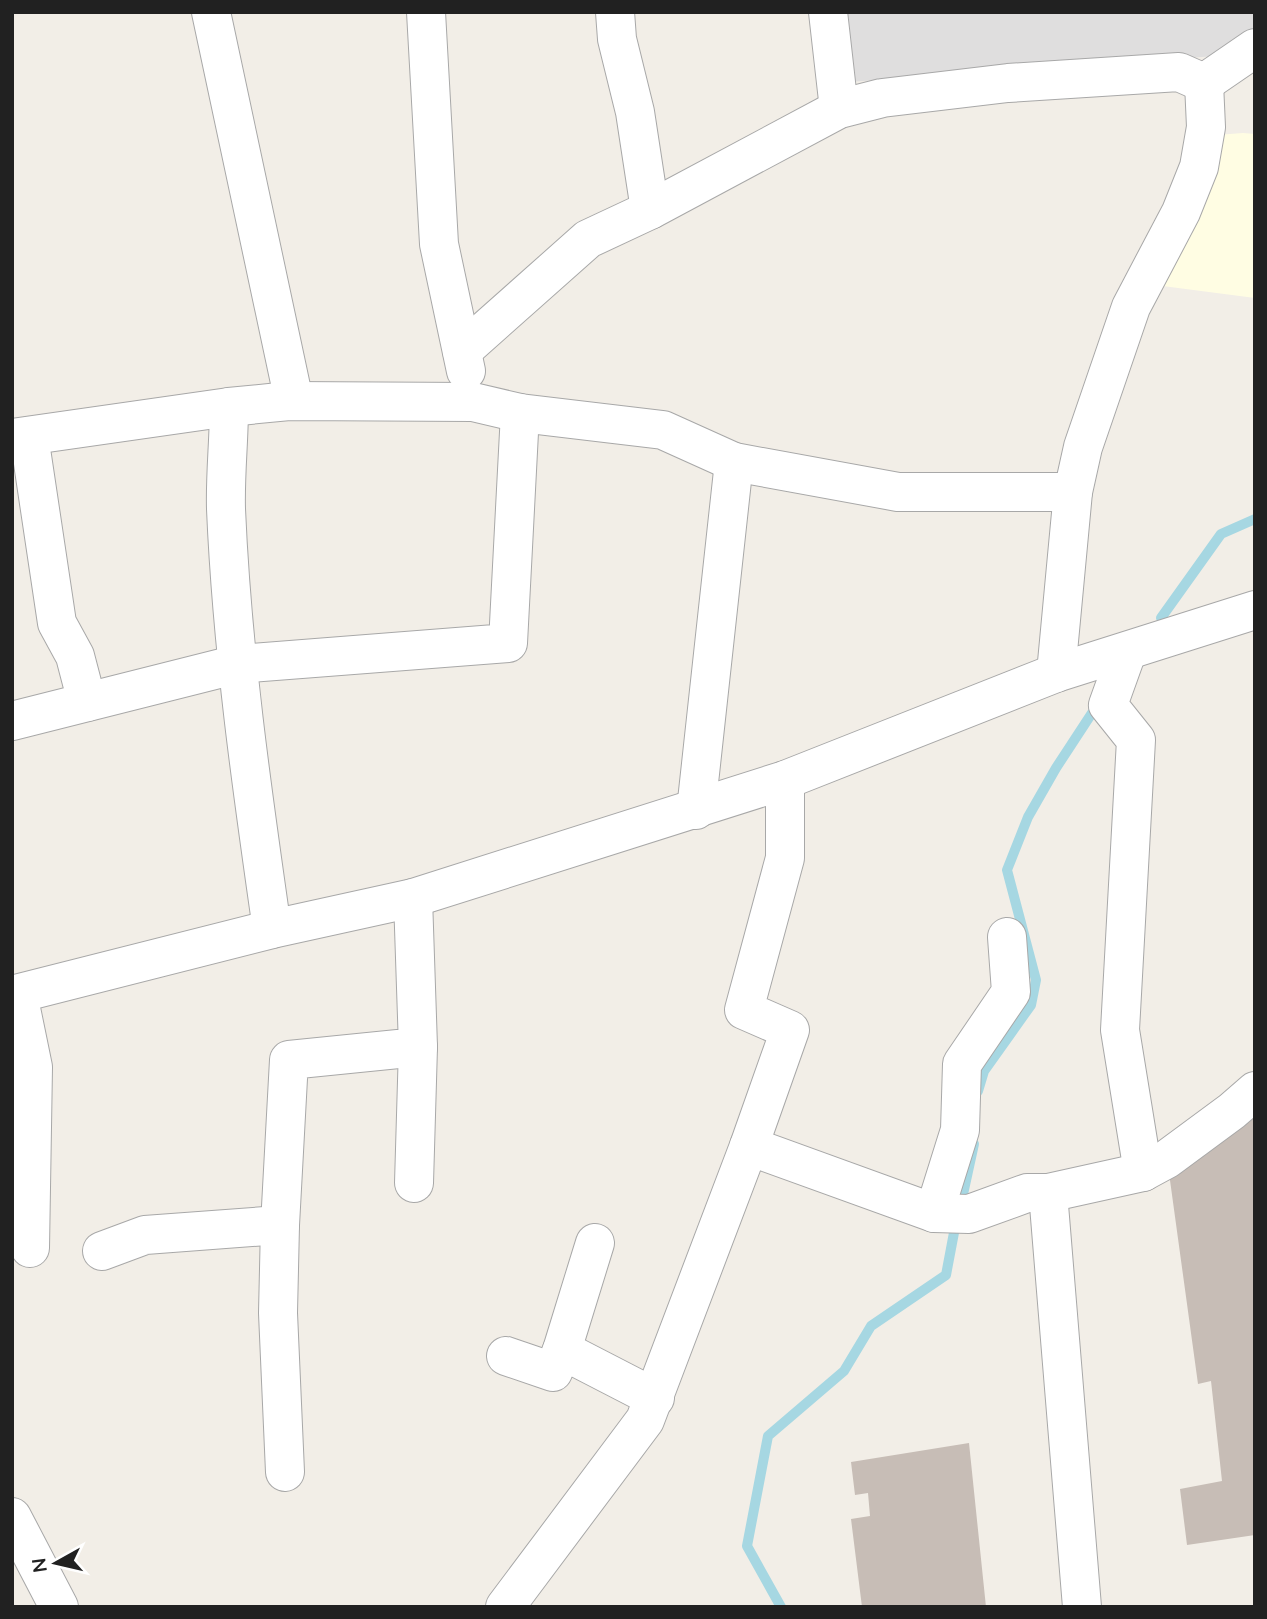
<svg xmlns="http://www.w3.org/2000/svg" width="1267" height="1619" viewBox="0 0 1267 1619" font-family="Mulish,sans-serif">
	<rect width="100%" height="100%" fill="#f2eee7"/>
	<path fill="#dfdede" d="M839,12H1255V27L1216,56L849,82Z"/>
	<path fill="#fffde3" d="M1243,133L1255,134V298L1155,285L1217,135Z"/>
	<g fill="none" stroke-linecap="round" stroke-linejoin="round">
		<g stroke="#a6d7e2" stroke-width="10">
			<path d="M1161,618L1221,534L1255,519"/>
			<path d="M978,1091L984,1071L1031,1005L1036,980L1007,870L1028,817L1056,768L1092,713"/>
			<path d="M960,1208L974,1144"/>
			<path d="M781,1607L747,1546L768,1436L844,1371L871,1326L946,1275L956,1222"/>
		</g>
	</g>
	<g fill="#c7bdb6">
		<path d="M1255,1114V1535L1187,1545L1180,1489L1222,1481L1211,1381L1198,1384L1169,1173Z"/>
		<path d="M969,1443L986,1607H862L851,1519L870,1516L868,1493L855,1495L851,1462Z"/>
	</g>
	<g fill="none" stroke-linecap="round" stroke-linejoin="round">
		<g stroke="#a8a8a8" stroke-width="40">
			<g id="minor">
				<path d="M211,12L294,401"/>
				<path d="M426,12L439,244L466,371"/>
				<path d="M615,12L617,39L635,112L650,210"/>
				<path d="M828,12L839,109"/>
				<path d="M1204,83L1255,48"/>
				<path d="M462,351L588,239L650,210L839,109L882,98L1008,83L1179,72L1204,83"/>
				<path d="M229,407C229,441 225,475 226,509C232,650 252,790 272,929"/>
				<path d="M29,436L57,623L75,656L87,702"/>
				<path d="M12,438L229,407L289,401L473,402L520,413L663,430L734,462L898,492H1073"/>
				<path d="M1127,652L1108,705L1136,740L1120,1030L1143,1172"/>
				<path d="M1056,673L1073,492L1083,447L1131,307L1181,212L1199,167L1206,127L1204,83"/>
				<path d="M12,721L238,664L508,643L520,413"/>
				<path d="M696,810L734,462"/>
				<path d="M18,994L33,1067L30,1248"/>
				<path d="M12,995L272,929L413,898L785,780L1056,673L1255,610"/>
				<path d="M749,1146L934,1213L969,1214L1027,1193H1048L1143,1172L1167,1159L1232,1111L1255,1091"/>
				<path d="M414,1183L418,1047"/>
				<path d="M1048,1193L1082,1607"/>
				<path d="M934,1213L960,1130L962,1064L1011,992L1007,937"/>
				<path d="M102,1251L145,1235L280,1225"/>
				<path d="M562,1350L595,1243"/>
				<path d="M506,1356L553,1372L562,1350L655,1398"/>
				<path d="M285,1472L278,1313L280,1225L289,1060L418,1047L413,898"/>
				<path d="M12,1517L59,1607"/>
				<path d="M505,1607L645,1420L749,1146L790,1030L744,1010L785,858V780"/>
			</g>
		</g>
		<use href="#minor" stroke="#fff" stroke-width="38"/>
	</g>
	<rect width="1267" height="1619" fill="none" stroke="#212121" stroke-width="28"/>
	<g transform="translate(56 1563) rotate(262)" stroke="#ffffff" stroke-width="5" paint-order="stroke">
	<path d="M0-5L12 26L0 18L-12 26Z" fill="#212121"/>
	<text y="-10" font-size="19" font-weight="bold" text-anchor="middle" fill="#212121">N</text>
	</g>
</svg>
